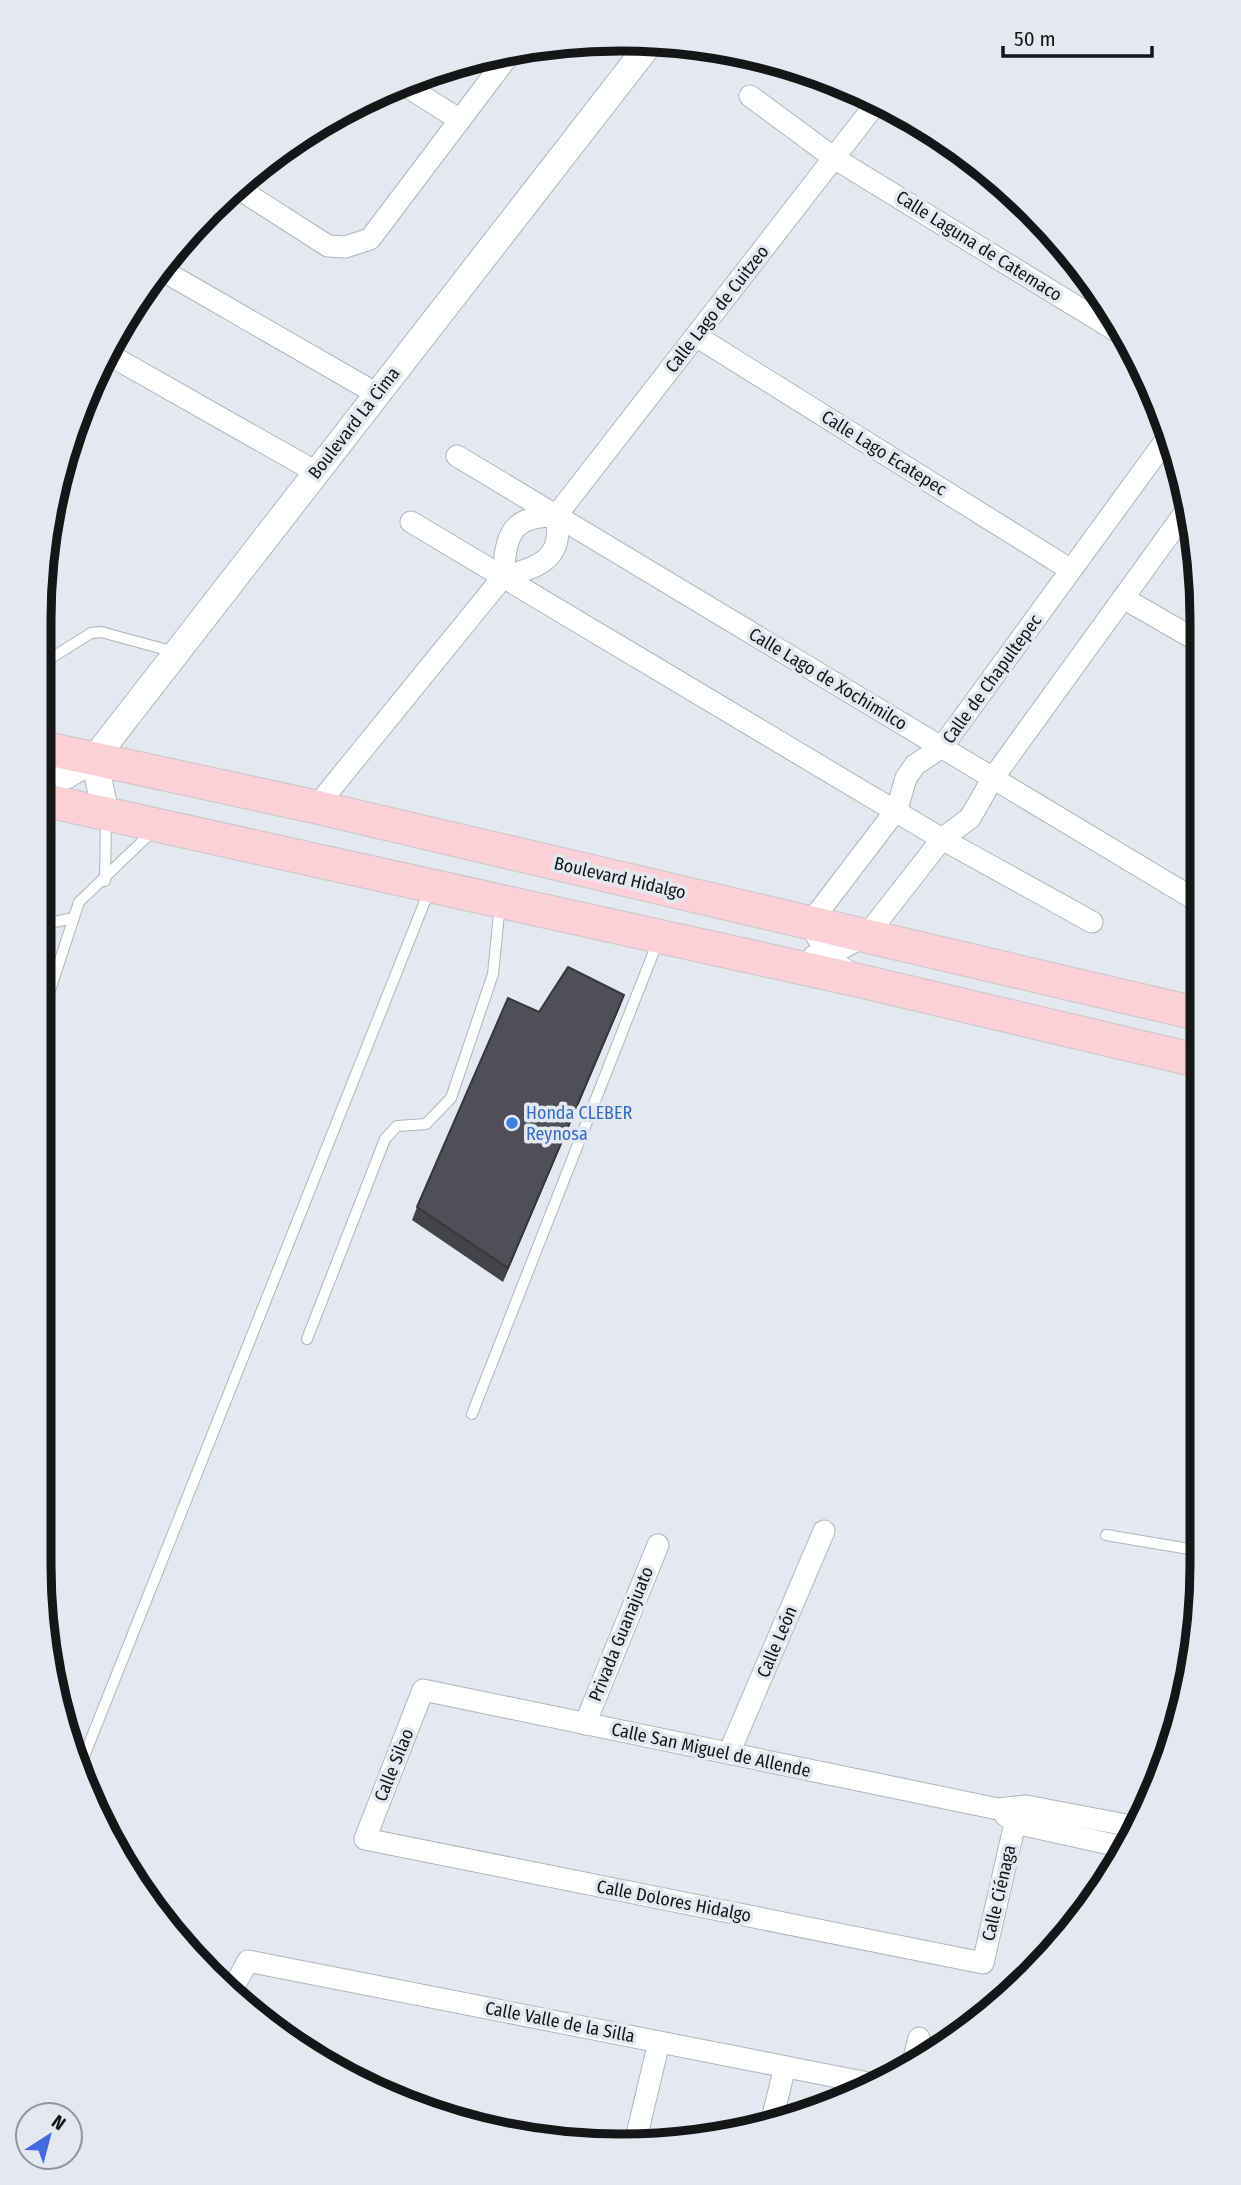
<svg xmlns="http://www.w3.org/2000/svg" width="1241" height="2185" viewBox="0 0 1241 2185" font-family="'Fira Sans Condensed',sans-serif">
	<rect width="100%" height="100%" fill="#e4e9f1"/>
	<g fill="none" stroke-linecap="round" stroke-linejoin="round">
		<g stroke="#b0b5bd" stroke-width="12">
			<g id="service">
				<path d="M40,665L91,633L101,632L175,652"/>
				<path d="M40,724L51,743"/>
				<path d="M105,881L106,817"/>
				<path d="M39,925L74,918"/>
				<path d="M39,1024L79,902L153,831"/>
				<path d="M307,1339L385,1139L397,1126L426,1124L451,1098L493,974L500,904"/>
				<path d="M472,1414L658,941"/>
				<path d="M1106,1535L1201,1551"/>
				<path d="M79,1769L429,891"/>
			</g>
		</g>
		<g stroke="#b0b5bd" stroke-width="23">
			<g id="minor">
				<path d="M403,84L460,120"/>
				<path d="M750,96L834,158L1123,335"/>
				<path d="M236,187L328,246L345,247L370,239L512,51"/>
				<path d="M160,269L377,394"/>
				<path d="M696,336L1071,570"/>
				<path d="M106,353L316,472"/>
				<path d="M457,456L1199,902"/>
				<path d="M556,516L878,101"/>
				<path d="M411,522L942,839L1092,922"/>
				<path d="M503,577C539,567 565,559 556,516"/>
				<path d="M1123,598L1198,641"/>
				<path d="M316,807L503,577C506,537 509,515 556,516"/>
				<path d="M814,956H827L867,935L942,839L970,818L993,778L1189,507"/>
				<path d="M851,974L827,956L810,923L897,809L906,778L915,765L942,747L1171,433"/>
				<path d="M585,1724L658,1545"/>
				<path d="M729,1753L824,1531"/>
				<path d="M1026,1806L1015,1823L983,1963L365,1839L423,1690L998,1809L1026,1806L1137,1827"/>
				<path d="M1005,1815L1015,1823L1128,1848"/>
				<path d="M233,1988L248,1961L873,2084"/>
				<path d="M914,2058L919,2038"/>
				<path d="M772,2119L785,2067"/>
				<path d="M635,2143L659,2042"/>
			</g>
		</g>
		<g stroke="#b0b5bd" stroke-width="28">
			<g id="tertiary">
				<path d="M94,759L106,814"/>
				<path d="M39,779L65,776L94,759L651,42"/>
			</g>
		</g>
		<g stroke="#c7c7c8" stroke-width="35">
			<g id="primary">
				<path d="M40,747L316,807L1199,1014"/>
				<path d="M39,799L861,981L1199,1061"/>
			</g>
		</g>
		<use href="#service" stroke="#fff" stroke-width="10"/>
		<use href="#minor" stroke="#fff" stroke-width="21"/>
		<use href="#tertiary" stroke="#fff" stroke-width="26"/>
		<use href="#primary" stroke="#fbd1d6" stroke-width="33"/>
	</g>
	<path fill="#45434a" d="M624,995L619,1009L503,1282L412,1220L417,1207L539,1012Z"/>
	<path fill="#38373c" d="M624,995L619,1009L503,1282L508,1268Z"/>
	<g fill="#504e56" stroke="#38373c" stroke-width="2">
		<path d="M39,825L50,828L47,835L54,838L42,871L39,870Z"/>
		<path d="M568,967L624,995L508,1268L417,1207L508,998L539,1012Z"/>
	</g>
	<circle fill="#3f7fe0" stroke="#e4e9f1" stroke-width="2.5" cx="512" cy="1123" r="7"/>
	<g text-anchor="middle" stroke-width="7" stroke-linejoin="round" paint-order="stroke">
		<g font-size="18" fill="#141618" stroke="#e4e9f1">
			<text transform="translate(979 246) rotate(32)" y="6">Calle Laguna de Catemaco</text>
			<text transform="translate(717 309) rotate(-52)" y="6">Calle Lago de Cuitzeo</text>
			<text transform="translate(354 423) rotate(-52)" y="6">Boulevard La Cima</text>
			<text transform="translate(884 453) rotate(32)" y="6">Calle Lago Ecatepec</text>
			<text transform="translate(828 679) rotate(31)" y="6">Calle Lago de Xochimilco</text>
			<text transform="translate(992 679) rotate(-54)" y="6">Calle de Chapultepec</text>
			<text transform="translate(620 878) rotate(13)" y="6">Boulevard Hidalgo</text>
			<text transform="translate(621 1634) rotate(-68)" y="6">Privada Guanajuato</text>
			<text transform="translate(777 1642) rotate(-67)" y="6">Calle León</text>
			<text transform="translate(711 1750) rotate(12)" y="6">Calle San Miguel de Allende</text>
			<text transform="translate(394 1765) rotate(-68)" y="6">Calle Silao</text>
			<text transform="translate(999 1893) rotate(-77)" y="6">Calle Ciénaga</text>
			<text transform="translate(674 1901) rotate(11)" y="6">Calle Dolores Hidalgo</text>
			<text transform="translate(560 2022) rotate(11)" y="6">Calle Valle de la Silla</text>
		</g>
		<g font-size="18" fill="#366cbe" stroke="#e4e9f1" text-anchor="start">
			<text x="526" y="1119">Honda CLEBER<tspan x="526" dy="21">Reynosa</tspan></text>
		</g>
	</g>
	<path d="M0 0H1241V2185H0ZM620 51H621A569 569 0 0 1 1190 620V1565A569 569 0 0 1 621 2134H620A569 569 0 0 1 51 1565V620A569 569 0 0 1 620 51Z" fill="#e4e9f1" fill-rule="evenodd"/>
	<path fill="none" stroke="#141618" stroke-width="9" d="M620 51H621A569 569 0 0 1 1190 620V1565A569 569 0 0 1 621 2134H620A569 569 0 0 1 51 1565V620A569 569 0 0 1 620 51Z"/>
	<g transform="translate(49 2136) rotate(36)"><circle r="33" fill="#e4e9f1" stroke="#91959a" stroke-width="2"/>
	<path d="M0-5L12 26L0 18L-12 26Z" fill="#446bdd"/>
	<text y="-10" font-size="19" font-weight="bold" text-anchor="middle" fill="#141618">N</text>
	</g>
	<path d="M1003 46v10h149v-10" fill="none" stroke="#141618" stroke-width="3.5"/>
	<text x="1014" y="46" font-size="21" fill="#141618" stroke="#e4e9f1" stroke-width="5" paint-order="stroke">50 m</text>
</svg>
